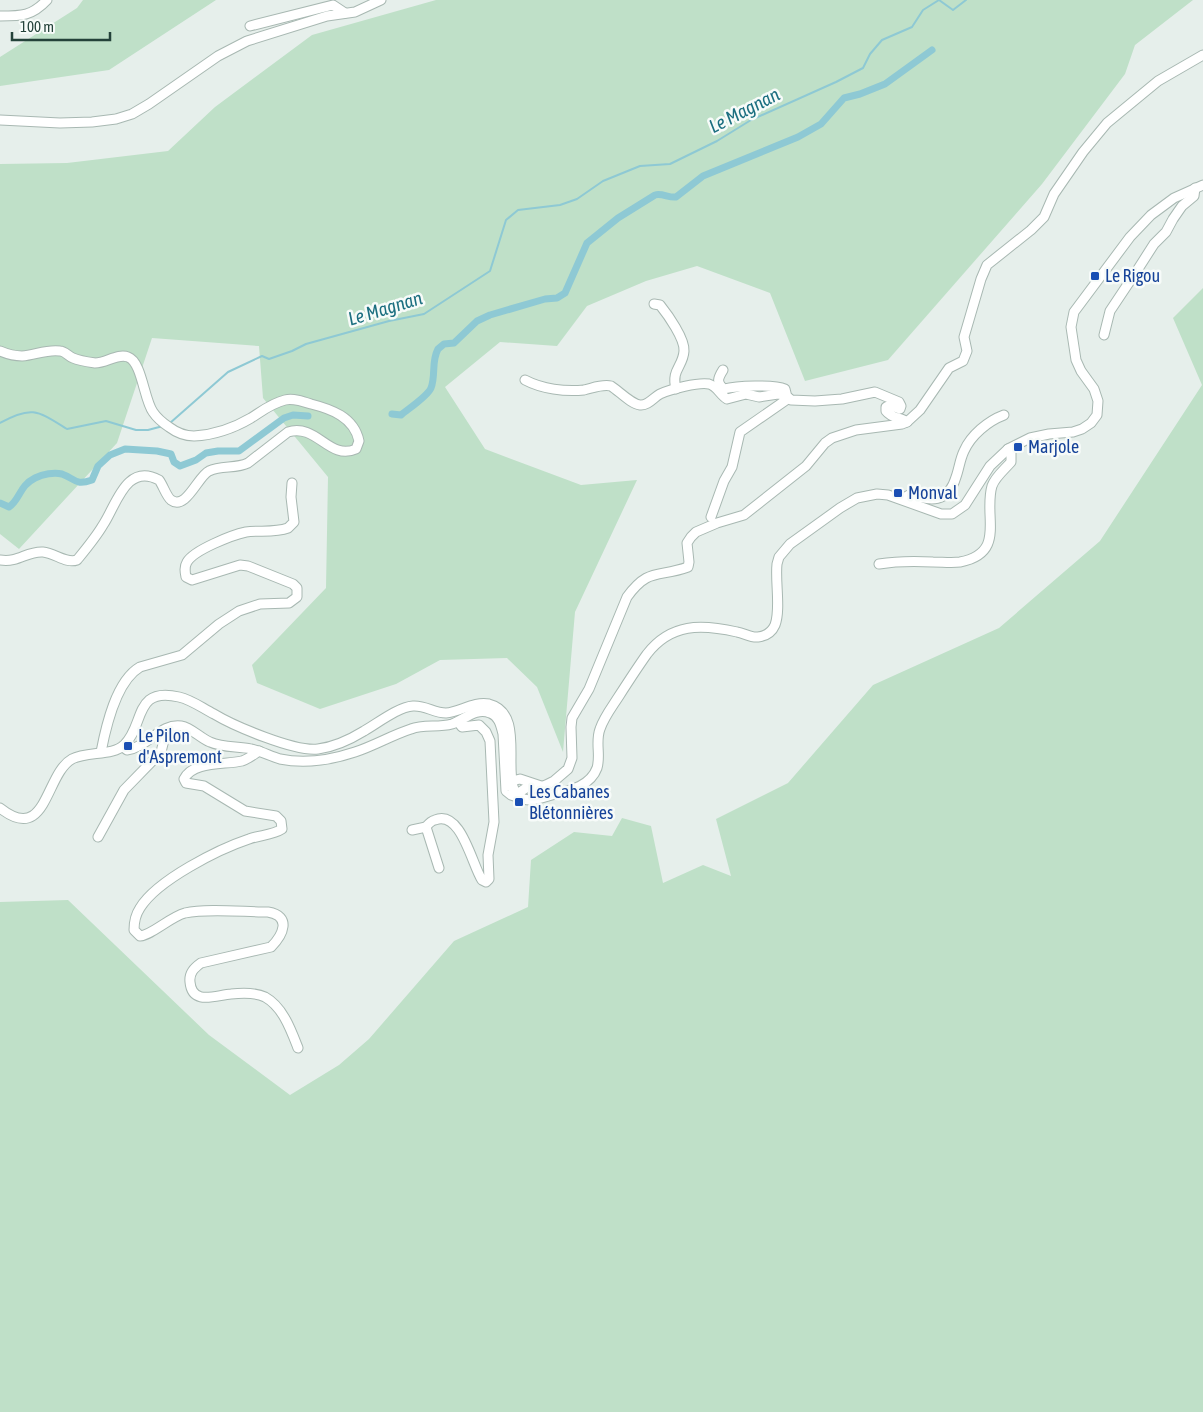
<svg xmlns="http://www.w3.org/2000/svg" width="1203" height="1412" viewBox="0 0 1203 1412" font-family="'Asap Condensed',sans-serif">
	<rect width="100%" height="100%" fill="#e6efeb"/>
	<g fill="#bfe0c8">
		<path d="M83,0H216L109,70L0,86V57L77,8Z"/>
		<path d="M436,0H1193L1135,45L1125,74L1042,184L888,360L805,381L770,293L697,266L646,281L587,306L557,346L500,342L445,387L485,449L581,485L637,480L575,612L563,752L537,687L507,658L440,660L396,684L320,709L257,683L252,665L326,588L328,477L263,398L259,346L152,338L117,443L19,549L0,534V164L67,163L168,151L215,107L312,35Z"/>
		<path d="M1203,288V1412H0V902L68,900L209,1035L290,1095L339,1065L369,1039L454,941L528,907L531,860L574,832L612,836L622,818L651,826L663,883L703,865L731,876L716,819L788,783L873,685L999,628L1100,541L1202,385L1173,318Z"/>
	</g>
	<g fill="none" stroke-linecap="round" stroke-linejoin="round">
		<g stroke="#8ec9d4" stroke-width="2">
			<path d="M0,423C32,405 38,411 67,429L106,421L136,430H148L163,426"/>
			<path d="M170,423L228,372L262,356L269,359L292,351L306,344L389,321L424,314L490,271L506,220L518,210L560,205L577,199L603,181L640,166L670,164L717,141L751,120L836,82L863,68L870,54L882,40L912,27L923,10L939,0L953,10L966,0"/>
		</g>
		<g stroke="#8ec9d4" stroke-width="7">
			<path d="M392,414L401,415C408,409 428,396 431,388C436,375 431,362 438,349L444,344L454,343L477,321L490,315L545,299L557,298L565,293L587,243L618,218L655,195C662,193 669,198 676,197L703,176L798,137L821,124L844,98L860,94L885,84L932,50"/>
			<path d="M0,503L9,507C20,500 19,486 35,478C43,474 54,472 62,474C76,479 75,486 92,480L98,466L110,455L125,449L157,451L171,454L174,462L180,466L196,460L206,453L218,451H239L284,418L293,415L308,416"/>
		</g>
		<g stroke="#a8b8b2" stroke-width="11">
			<g id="minor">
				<path d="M0,16C22,16 32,16 47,0"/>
				<path d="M250,26L333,5L345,13"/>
				<path d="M0,120L60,123L92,122L116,119L132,114L149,104L218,56L247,41L327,16L355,12L381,0"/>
				<path d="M654,304L660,305C668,315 685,339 684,351C683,367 671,369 676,389"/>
				<path d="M1104,335L1110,311L1138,269L1154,244L1166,232L1173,219L1182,206L1194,196L1195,188"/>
				<path d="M0,351C7,354 15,356 22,356C35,355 47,349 60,351C65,351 68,356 73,358C80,361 88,362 95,363C106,363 118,353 128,357C142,362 144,400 153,412C157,418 163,423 169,427C177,433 184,436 194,436C214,435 234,428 251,418C262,411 272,403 285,400C293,398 302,401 311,404C331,409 354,417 359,441L356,449C329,461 317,423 288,432L248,463C236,469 221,465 209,471C198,476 186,511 171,500C166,496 163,485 159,480C126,462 116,506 103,525C96,537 86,549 77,560C66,564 55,553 43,552C26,551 19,563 0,560"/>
				<path d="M723,370C718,378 716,382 724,389C736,386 774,384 785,389L787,397"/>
				<path d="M525,380C542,389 565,392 584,390C593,388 602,384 611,386C619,391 631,404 640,405C648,406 654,397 660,394C671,389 698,382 709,384C717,386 720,395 727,399L746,394L759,397L778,394L784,395L791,400L815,401L842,399L875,392L899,402L901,406L900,409L890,405L886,407V411C892,419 901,417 907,422"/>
				<path d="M902,499L909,495C930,501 948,504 956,477C959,469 960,459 964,451C971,435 988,421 1004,415"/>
				<path d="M711,517L724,481L732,467L740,432L789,398"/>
				<path d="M879,564C897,561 915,561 933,562C942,562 952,563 960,562C1007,553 983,516 992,486C995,477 1005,469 1011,462V453L1008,449"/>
				<path d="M123,747L127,750C148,747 161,723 181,726C192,728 200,738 210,742C223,748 238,746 251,749C261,751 270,756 280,759C304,764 331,760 355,752C374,746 392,735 411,729C424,724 438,728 452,724C464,720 476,707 490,713C499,716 501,726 503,734L506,791L511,795L514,796L526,788H538L546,785L554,781L568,769L572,758L571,727L572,718L589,689L627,597C649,567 658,578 688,567L689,562L687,543L691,537L696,532L717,523L744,515L806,466L825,443L832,438L856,430L902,424L907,422L920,410L949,368L963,361L967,351L964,337L981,279L987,265L1031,230L1044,217L1054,194L1083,152L1107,123L1158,81L1203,55"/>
				<path d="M259,751C253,755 248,759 242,761C224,765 193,761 184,779L186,783L204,786L245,811L276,816L281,821L282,829C273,835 260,835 249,839C219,849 157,880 140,908C136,914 134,922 134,930L140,936C152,935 170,917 185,913C207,908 244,912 268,912C292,916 283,935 271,947L201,963C194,968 189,973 190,982C192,1006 216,995 231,994C241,993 255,992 265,997C283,1007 291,1030 298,1048"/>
				<path d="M101,752C106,726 116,681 140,667L182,655L219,624L239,611L260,604L289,603L297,597V588L293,584L248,566L240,565L192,580L186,577C185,572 184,567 187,562C194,550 232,535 246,532C259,530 275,533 288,528L294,522L291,497L292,483"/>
				<path d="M512,781L520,779L541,786"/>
				<path d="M0,808C47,845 45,774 72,759C87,751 113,756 124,745C145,726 133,686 179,697C192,700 202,708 214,714C234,726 295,752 318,749C334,747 351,739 364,731C378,723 398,707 413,706C425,705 434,713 446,713C460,712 474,701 489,704C533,715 490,799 530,800C537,800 545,797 552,795C568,791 590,787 597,768C601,755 595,742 600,729C604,717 612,707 619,696C628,682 637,668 647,654C671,623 701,624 737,632C744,633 751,638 758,637C766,636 772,632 775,625C781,609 775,582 777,564L779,557L790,544L840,508L857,498L877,494L888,495L941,514H952L965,505L990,466L1008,449L1030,438L1049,434L1073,432L1082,429L1091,423L1097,415L1098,401L1094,389L1081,371L1076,360L1071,327L1074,312L1130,237L1151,215L1174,198L1203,185"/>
				<path d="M412,830L426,827"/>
				<path d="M98,837L124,790L161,752L163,744L158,733"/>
				<path d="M439,868L426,827C429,823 431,821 435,820C461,809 472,865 482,880L486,882L489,879L488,855L494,822L490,741L486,732L479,725L462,727L458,722"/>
			</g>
		</g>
		<use href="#minor" stroke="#fff" stroke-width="9"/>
	</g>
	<g fill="#1a4fb4" stroke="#f7fbf9" stroke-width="2">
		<rect x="1090" y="271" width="10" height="10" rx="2.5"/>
		<rect x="1013" y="442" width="10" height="10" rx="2.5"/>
		<rect x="893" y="488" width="10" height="10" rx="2.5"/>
		<rect x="123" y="741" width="10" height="10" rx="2.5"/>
		<rect x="514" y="797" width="10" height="10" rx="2.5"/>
	</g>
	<g text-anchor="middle" stroke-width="5" stroke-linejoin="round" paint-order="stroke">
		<g font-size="18" fill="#164399" stroke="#f7fbf9" text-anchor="start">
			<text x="1105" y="282">Le Rigou</text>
			<text x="1028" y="453">Marjole</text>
			<text x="908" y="499">Monval</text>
			<text x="138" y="742">Le Pilon<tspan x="138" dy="21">d'Aspremont</tspan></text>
			<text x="529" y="798">Les Cabanes<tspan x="529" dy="21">Blétonnières</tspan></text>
		</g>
		<g font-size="19" font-style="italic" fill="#1c6f80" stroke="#f7fbf9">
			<text transform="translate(744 110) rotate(-27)" y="7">Le Magnan</text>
			<text transform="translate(385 308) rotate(-17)" y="7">Le Magnan</text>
		</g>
	</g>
	<path d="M12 32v8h98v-8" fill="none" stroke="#24423a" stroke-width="2.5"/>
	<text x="20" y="32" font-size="15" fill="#24423a" stroke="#f7fbf9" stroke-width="4" paint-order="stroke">100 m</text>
</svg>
